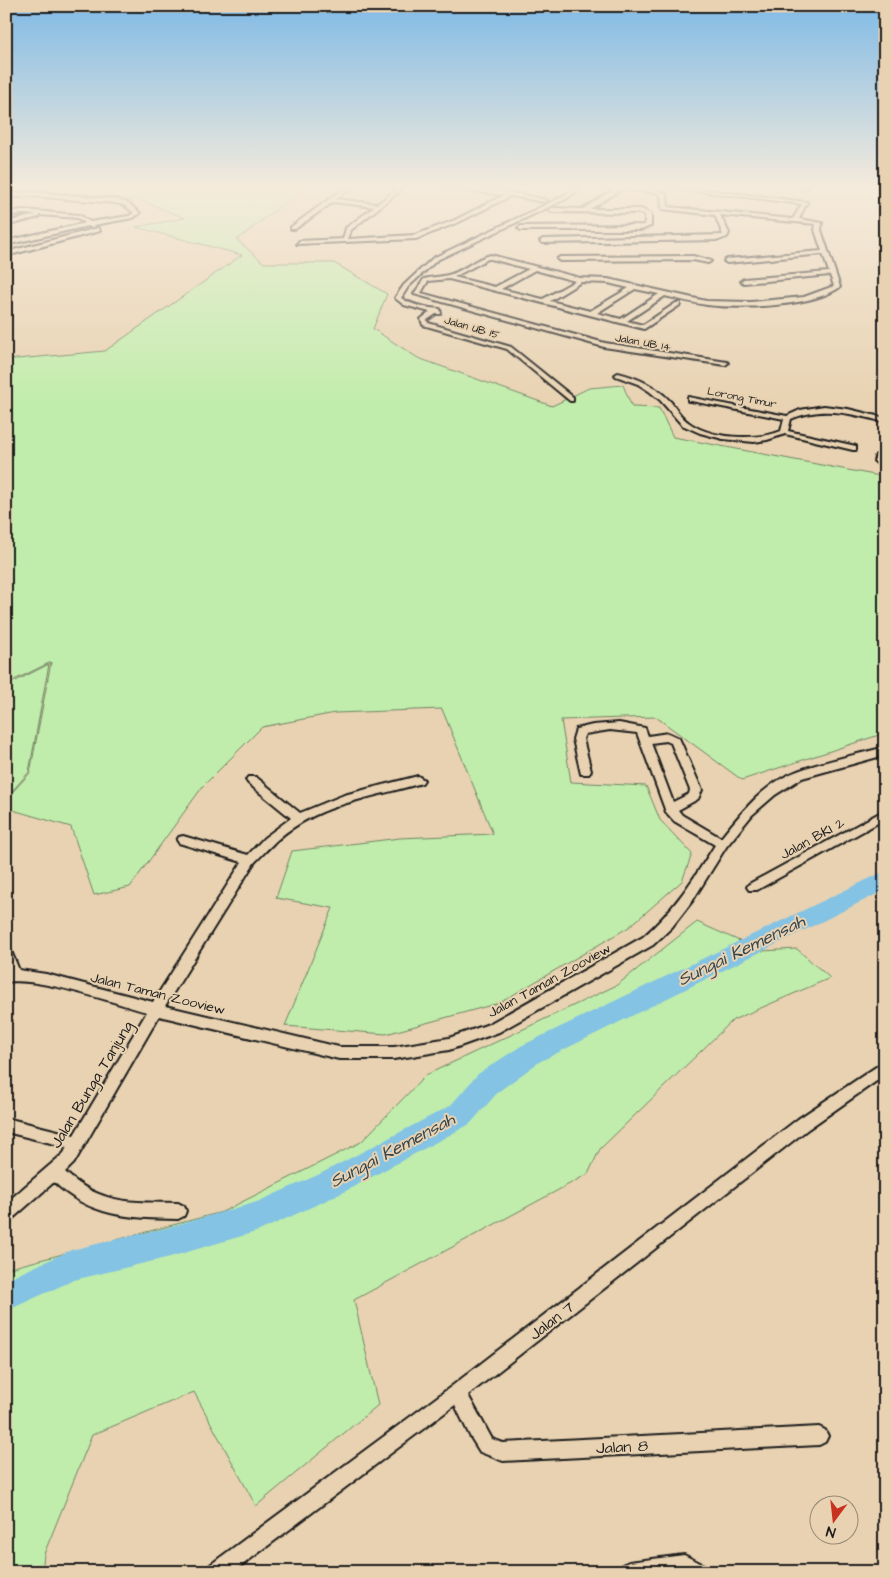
<svg xmlns="http://www.w3.org/2000/svg" width="891" height="1578" viewBox="0 0 891 1578" font-family="'Architects Daughter',sans-serif">
	<rect width="100%" height="100%" fill="#e8d2b1"/>
	<filter id="ink" filterUnits="userSpaceOnUse"><feTurbulence type="fractalNoise" baseFrequency=".02" numOctaves="2"/><feDisplacementMap in="SourceGraphic" scale="10" xChannelSelector="R" yChannelSelector="G"/><feConvolveMatrix kernelMatrix="1 2 1 2 8 2 1 2 1" color-interpolation-filters="sRGB"/></filter>
	<g filter="url(#ink)">
		<g fill="#c0edab" stroke="#6e8464">
			<path d="M41,186H306L237,240L264,263H334L387,294L373,329L418,358L552,406L589,388L623,385L632,407L659,408L673,437L885,477V733L742,780L656,717L561,720L571,782L646,786L660,820L692,854L682,881L629,927L499,1003L386,1034L285,1026L333,908L276,898L292,851L400,838L493,834L442,709L335,713L262,727L203,786L130,887L94,895L71,827L6,808V799L30,773L51,662L6,684V360L105,351L242,255L136,227L185,218L140,200L42,190Z"/>
			<path d="M49,664L29,772L6,798V686Z"/>
			<path d="M697,922L762,951L797,949L830,978L733,1020L600,1149L588,1174L354,1300L378,1405L256,1506L194,1392L92,1435L44,1554L42,1572H6V1269L222,1212L361,1142L426,1075L617,985Z"/>
		</g>
		<g fill="none" stroke-linecap="round" stroke-linejoin="round">
			<path fill="#84c3e4" fill-rule="evenodd" d="M885,871V890L539,1062L498,1092L470,1124L340,1194L259,1231L170,1257L74,1280L6,1311V1280L71,1250L170,1227L257,1202L320,1174L450,1106L478,1074L521,1046Z"/>
			<g stroke="#1c1c1c" stroke-width="4">
				<g id="street">
					<path d="M347,186H353L336,199L377,204L401,186H406L351,230L348,239L415,235L455,220L504,195L432,186H450L510,192L547,200L544,202L511,196L459,222L416,239L297,244L299,241L343,239L346,228L374,207L333,202L295,229H291V227Z"/>
					<path d="M578,186H584L566,199L437,260L408,287L401,298C413,306 427,308 440,309L441,314H436L427,320L428,323L511,347L573,397V401H570L507,349L423,325L421,319L430,312L404,305L395,298L404,285L433,258L562,197Z"/>
					<path d="M609,186C623,186 656,186 667,195L668,207L793,219L802,204L656,186H673L807,202L799,219L822,223L821,230L840,287C812,307 741,309 707,305C693,303 678,299 665,296L627,321L643,325L676,303H680V305L644,329L449,279L428,281L421,293L605,343L727,362L728,363L725,365L604,347L414,294L424,279C432,277 440,277 448,275C463,272 475,258 491,255L580,278L608,279L706,301L751,302L804,297L834,286L830,275L744,283L741,281L744,279L829,272L823,254L727,263L724,261L727,259L822,251L815,230L816,224L720,215L729,233L727,237L719,240L543,243L540,241L543,239L723,235L715,215L662,209L661,196L659,193L622,189L590,209H641L651,214V226L641,230H521L518,228L521,226L645,225V215L640,213L552,212L549,210L552,208L583,209L616,188ZM488,259H491L529,269L495,287L454,277ZM535,270L575,281L543,299L501,289ZM581,282L608,283L629,288L590,311L550,301ZM635,289L659,294L621,319L597,313Z"/>
					<path d="M800,186H807L808,187L805,189Z"/>
					<path d="M31,192L115,199L128,203L140,213L133,218L94,225L92,228L88,226L6,245V241L85,223L78,218L39,215V217L6,226V222L36,215L23,214L6,216V212L23,210L79,215L90,222L129,216L134,213L124,205L115,203L31,196L6,198V194Z"/>
					<path d="M98,228L100,231L6,256V252Z"/>
					<path d="M693,256L711,261L708,263L693,260L560,261L557,259L560,257Z"/>
					<path d="M618,373C639,378 656,386 671,402C676,409 681,417 688,422C710,439 756,441 781,431L784,419L691,401H688V397L787,416L800,410L824,406L848,409L885,418V422C852,414 823,405 791,419L788,431L856,446V450H853L785,434L767,440L754,442L723,439L700,433L682,425L660,400L649,391L638,384L616,376L615,375Z"/>
					<path d="M885,454V458L882,460L885,463V469L874,461L876,455Z"/>
					<path d="M619,723L645,728L648,736L668,733L679,738L702,790L698,799L678,810L682,815L721,838C741,813 764,784 795,772C823,761 856,755 885,747V755L802,778L775,795L752,815L726,847L693,900L672,927L653,945L499,1032L449,1050L394,1059H339L159,1016L74,1163L65,1172C100,1205 132,1202 178,1203L184,1206L186,1211L184,1216L178,1219C129,1218 91,1217 54,1182L12,1219L6,1222V1203L64,1153L67,1147L6,1132V1118L74,1135L147,1012C114,1003 37,976 6,982V950L11,951L19,970L46,974L153,1002L242,862L179,843L177,840L179,837L183,836L248,855L264,838L291,818L248,783L246,780L248,777H256L300,813L344,795L418,776L424,780L422,783C378,796 330,802 291,829C277,838 266,851 254,863L165,1006L339,1047H394L449,1038L489,1024L643,937C674,910 693,880 715,845L674,821L666,812L637,733L610,730L585,734L583,739L591,771L589,774H581L573,739L576,729L593,725ZM666,741L671,743L690,790L689,794L673,802L651,743Z"/>
					<path d="M885,810V819L757,890H749L747,887L749,884Z"/>
					<path d="M885,1061V1075L808,1129L468,1395L492,1439L503,1443L819,1427L825,1430L828,1436L825,1442L819,1445L503,1461L480,1452L470,1436L455,1405L233,1572H207L210,1565L452,1386L798,1119Z"/>
					<path d="M684,1555L704,1565L707,1572H619L622,1565L629,1562Z"/>
				</g>
			</g>
			<use href="#street" fill="#e8d2b1" fill-rule="evenodd"/>
		</g>
	</g>
	<linearGradient id="sky" x2="0" y2="1"><stop stop-color="#80bae6"/><stop offset="0.46" stop-color="#f5ebdc"/><stop offset="1" stop-color="#f5ebdc" stop-opacity="0"/></linearGradient>
	<rect width="891" height="407" fill="url(#sky)"/>
	<g text-anchor="middle" stroke-width="4" stroke-linejoin="round" paint-order="stroke">
		<g font-size="11" fill="#1c1c1c" stroke="#e8d2b1">
			<text transform="translate(472 327) rotate(16)" y="4">Jalan UB 15</text>
			<text transform="translate(643 342) rotate(10)" y="4">Jalan UB 14</text>
			<text transform="translate(742 397) rotate(11)" y="4">Lorong Timur</text>
		</g>
		<g font-size="14" fill="#1c1c1c" stroke="#e8d2b1">
			<text transform="translate(812 838) rotate(-29)" y="5">Jalan BKI 2</text>
			<text transform="translate(549 980) rotate(-29)" y="5">Jalan Taman Zooview</text>
			<text transform="translate(158 993) rotate(14)" y="5">Jalan Taman Zooview</text>
		</g>
		<g font-size="16" fill="#1c1c1c" stroke="#e8d2b1">
			<text transform="translate(91 1084) rotate(-59)" y="6">Jalan Bunga Tanjung</text>
			<text transform="translate(551 1320) rotate(-38)" y="6">Jalan 7</text>
			<text transform="translate(622 1446) rotate(-3)" y="6">Jalan 8</text>
		</g>
		<g font-size="18" font-style="italic" fill="#36464e" stroke="#e8d2b1">
			<text transform="translate(741 950) rotate(-26)" y="6">Sungai Kemensah</text>
			<text transform="translate(392 1150) rotate(-28)" y="6">Sungai Kemensah</text>
		</g>
	</g>
	<rect width="891" height="1578" fill="none" stroke="#e8d2b1" stroke-width="25"/>
	<rect x="12" y="12" width="866" height="1553" fill="none" stroke="#1c1c1c" stroke-width="2" filter="url(#ink)"/>
	<g transform="translate(834 1520) rotate(195)"><circle r="24" fill="#e8d2b1" stroke="#968975"/>
	<path d="M0-4L9 19L0 12L-9 19Z" fill="#c8321e"/>
	<text y="-8" font-size="14" font-weight="bold" text-anchor="middle" fill="#1c1c1c">N</text>
	</g>
</svg>
